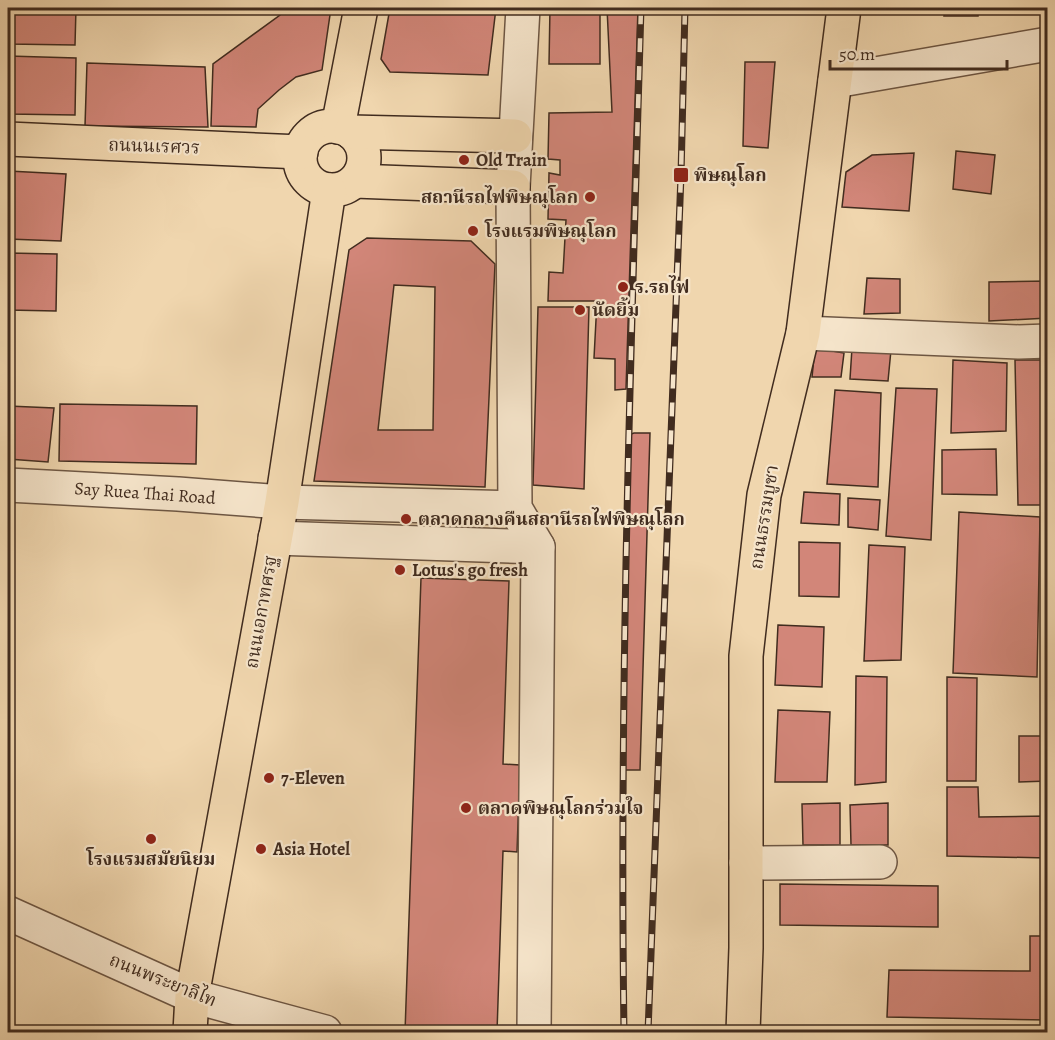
<svg xmlns="http://www.w3.org/2000/svg" width="1055" height="1040" viewBox="0 0 1055 1040" font-family="Alegreya,'Noto Serif Thai',serif">
	<rect width="100%" height="100%" fill="#f0d6ae"/>
	<filter id="stains"><feTurbulence type="fractalNoise" baseFrequency=".00333" numOctaves="4"/><feColorMatrix values="0 0 0 0 .2 0 0 0 0 .09 0 0 0 0 .02 0 0 0 .5 -.17"/></filter>
	<radialGradient id="worn" r=".72"><stop offset=".6" stop-color="#630" stop-opacity="0"/><stop offset="1" stop-color="#630" stop-opacity=".3"/></radialGradient>
	<g fill="#d28679" stroke="#412c1f" stroke-width="1.5" fill-rule="evenodd">
		<path d="M8,8H76L75,45L8,44Z"/>
		<path d="M281,8H331L322,70L296,77L279,90L258,109L256,127L211,126L213,64L280,15Z"/>
		<path d="M390,8H496L488,75L390,72L381,59Z"/>
		<path d="M550,8H600V64H549Z"/>
		<path d="M607,8H638L626,389L615,390V359L594,358L597,301H548L549,272L563,273L566,220L548,219L549,173L560,175V160L548,159L549,113L612,112Z"/>
		<path d="M945,8H978V16H944Z"/>
		<path d="M8,56L76,58L75,115L8,114Z"/>
		<path d="M745,62H775L768,148L743,146Z"/>
		<path d="M87,63L205,67L208,127L85,126Z"/>
		<path d="M956,151L995,155L991,194L953,189Z"/>
		<path d="M914,153L909,211L842,207L846,172L872,155Z"/>
		<path d="M8,171L66,174L61,241L8,239Z"/>
		<path d="M367,238L471,241L495,264L485,487L314,481L349,250ZM394,285L435,287L433,430H378Z"/>
		<path d="M8,253L57,254L56,311L8,310Z"/>
		<path d="M867,278L900,279V313L864,314Z"/>
		<path d="M1048,281V318L989,321V282Z"/>
		<path d="M538,307H589L584,489L533,485Z"/>
		<path d="M815,348L844,353L841,377H812Z"/>
		<path d="M852,348L891,350L888,381L850,379Z"/>
		<path d="M953,360L1007,363L1006,431L951,433Z"/>
		<path d="M1015,360H1048V505H1018Z"/>
		<path d="M896,388L937,389L931,540L886,536Z"/>
		<path d="M835,390L881,393L878,487L827,484Z"/>
		<path d="M60,404L197,406L196,464L59,461Z"/>
		<path d="M8,406L54,408L48,462L8,459Z"/>
		<path d="M634,433H650L640,770H624L628,435Z"/>
		<path d="M996,449L997,495L942,494V450Z"/>
		<path d="M804,492L840,494L839,525L801,523Z"/>
		<path d="M848,498L880,500L878,530L848,527Z"/>
		<path d="M959,512L1040,517L1037,677L953,673Z"/>
		<path d="M799,542L840,543L839,597L799,596Z"/>
		<path d="M869,545L905,547L901,660L864,661Z"/>
		<path d="M421,578L509,581L503,764L520,765L517,852L503,851L497,1032H405Z"/>
		<path d="M1048,578V688H1042Z"/>
		<path d="M778,625L824,627L822,687L775,685Z"/>
		<path d="M856,676L887,677L886,782L855,785Z"/>
		<path d="M947,677L977,678L976,781H947Z"/>
		<path d="M778,710L830,712L827,782H775Z"/>
		<path d="M1019,736H1048V781L1019,782Z"/>
		<path d="M947,787H978L979,817L1048,816V858L947,856Z"/>
		<path d="M840,803V845H803L802,804Z"/>
		<path d="M888,803V845H851L850,805Z"/>
		<path d="M780,884L938,886V927L780,925Z"/>
		<path d="M1030,936H1048V1020L887,1017L889,970L1030,971Z"/>
	</g>
	<g fill="none" stroke-linecap="round" stroke-linejoin="round">
		<g stroke="#6d5643" stroke-width="36">
			<g id="minor">
				<path d="M523,8L513,187L515,508L538,547L534,1032"/>
				<path d="M835,81L1048,44"/>
				<path d="M803,333L1019,342L1048,341"/>
				<path d="M8,485L178,494L282,502L515,508"/>
				<path d="M275,538L538,547"/>
				<path d="M746,863L880,862"/>
				<path d="M8,913L192,996L325,1032"/>
			</g>
		</g>
		<g stroke="#412c1f" stroke-width="36">
			<g id="major">
				<circle cx="332" cy="158" r="32"/>
				<path d="M338,127L361,8"/>
				<path d="M351,132L515,136"/>
				<path d="M8,139L301,152"/>
				<path d="M355,181L513,187"/>
				<path d="M190,1032L192,996L282,502L329,190"/>
				<path d="M743,1032L746,948V656L764,495L803,333L844,8"/>
			</g>
		</g>
		<use href="#minor" stroke="#f5e4ca" stroke-width="33"/>
		<use href="#major" stroke="#f0d6ae" stroke-width="33"/>
		<g stroke="#412c1f" stroke-width="7">
			<g id="rail">
				<path d="M624,1032C619,691 631,349 641,8"/>
				<path d="M648,1032L681,175L685,8"/>
			</g>
		</g>
		<use href="#rail" stroke="#f5e4ca" stroke-width="4.5" stroke-dasharray="14" stroke-linecap="butt"/>
	</g>
	<g fill="#8f2418" stroke="#f5e4ca" stroke-width="2">
		<circle cx="464" cy="160" r="6"/>
		<rect x="673" y="167" width="16" height="16" rx="3"/>
		<circle cx="590" cy="197" r="6"/>
		<circle cx="473" cy="231" r="6"/>
		<circle cx="623" cy="287" r="6"/>
		<circle cx="580" cy="310" r="6"/>
		<circle cx="406" cy="519" r="6"/>
		<circle cx="400" cy="570" r="6"/>
		<circle cx="269" cy="778" r="6"/>
		<circle cx="466" cy="808" r="6"/>
		<circle cx="151" cy="839" r="6"/>
		<circle cx="261" cy="849" r="6"/>
	</g>
	<g text-anchor="middle" stroke-width="4.5" stroke-linejoin="round" paint-order="stroke">
		<g font-size="18" fill="#412c1f" stroke="#f5e4ca">
			<text transform="translate(154 146) rotate(2)" y="6">ถนนนเรศวร</text>
			<text transform="translate(145 493) rotate(4)" y="6">Say Ruea Thai Road</text>
			<text transform="translate(764 517) rotate(-81)" y="6">ถนนธรรมบูชา</text>
			<text transform="translate(261 612) rotate(-80)" y="6">ถนนเอกาทศรฐ</text>
			<text transform="translate(163 980) rotate(22)" y="6">ถนนพระยาลิไท</text>
		</g>
		<g font-size="18" font-weight="bold" fill="#412c1f" stroke="#f5e4ca" text-anchor="start">
			<text x="476" y="166">Old Train</text>
			<text x="694" y="181">พิษณุโลก</text>
			<text x="578" y="203" text-anchor="end">สถานีรถไฟพิษณุโลก</text>
			<text x="485" y="237">โรงแรมพิษณุโลก</text>
			<text x="635" y="293">ร.รถไฟ</text>
			<text x="592" y="316">นัดยิ้ม</text>
			<text x="418" y="525">ตลาดกลางคืนสถานีรถไฟพิษณุโลก</text>
			<text x="412" y="576">Lotus's go fresh</text>
			<text x="281" y="784">7-Eleven</text>
			<text x="478" y="814">ตลาดพิษณุโลกร่วมใจ</text>
			<text x="273" y="855">Asia Hotel</text>
			<text x="151" y="865" text-anchor="middle">โรงแรมสมัยนิยม</text>
		</g>
	</g>
	<rect width="1055" height="1040" fill="none" stroke="#f0d6ae" stroke-width="30"/>
	<rect x="9" y="9" width="1037" height="1022" fill="none" stroke="#412c1f" stroke-width="3"/>
	<rect x="15" y="15" width="1025" height="1010" fill="none" stroke="#412c1f" stroke-width="1.5"/>
	<path d="M830 60v9h177v-9" fill="none" stroke="#412c1f" stroke-width="3"/>
	<text x="839" y="60" font-size="18" fill="#412c1f" stroke="#f5e4ca" stroke-width="4.5" paint-order="stroke">50 m</text>
	<rect width="100%" height="100%" filter="url(#stains)"/>
	<rect width="100%" height="100%" fill="url(#worn)"/>
</svg>
